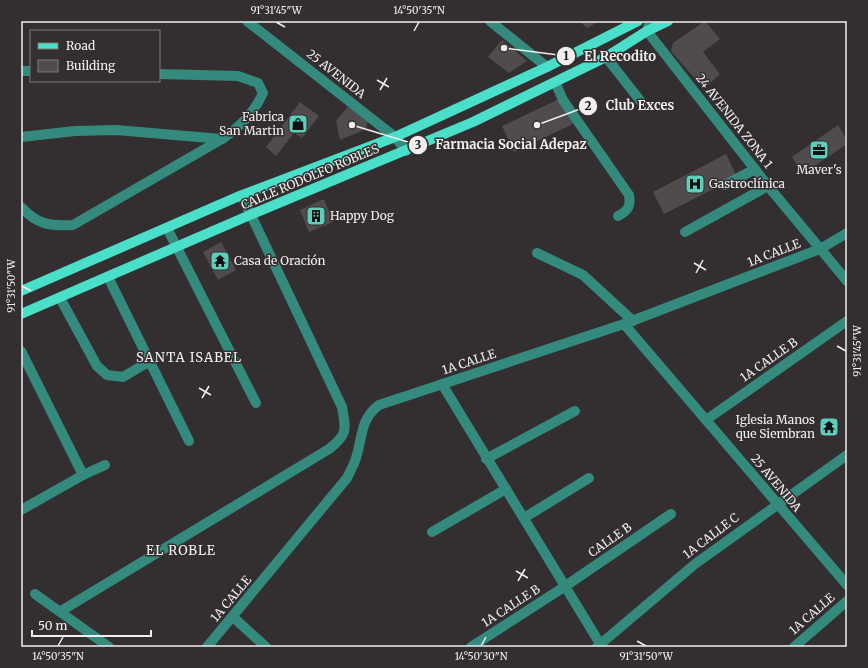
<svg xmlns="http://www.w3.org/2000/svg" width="868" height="668" viewBox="0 0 868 668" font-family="Merriweather,serif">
	<rect width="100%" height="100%" fill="#332e30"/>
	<g fill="#504b4c">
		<path d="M579,21H600L587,28Z"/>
		<path d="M705,21L720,39L703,52L720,74L704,89L671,51L673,43Z"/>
		<path d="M502,40L527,61L509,73L488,57Z"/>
		<path d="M561,98L573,124L514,152L502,126Z"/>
		<path d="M300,102L319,116L302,138L294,133L276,156L266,147Z"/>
		<path d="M350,104L368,119L366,129L340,140L336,121Z"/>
		<path d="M838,125L847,140V144L803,174L792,157Z"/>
		<path d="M726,154L737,177L664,214L653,192Z"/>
		<path d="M324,199L333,222L309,232L300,210Z"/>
		<path d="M221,242L236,270L218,280L203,252Z"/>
	</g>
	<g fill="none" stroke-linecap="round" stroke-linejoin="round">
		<g stroke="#338a7d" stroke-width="10">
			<path d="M247,21L395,137L406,151"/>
			<path d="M490,21L547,67"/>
			<path d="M650,21L647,31L768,186L847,281"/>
			<path d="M606,57L642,103"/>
			<path d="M21,71H31"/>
			<path d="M555,82L563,100L629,195C631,206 628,211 618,216"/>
			<path d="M21,137L75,131L116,130L222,139C240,127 254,113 263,93L258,83L238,76L159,74"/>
			<path d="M725,185L755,169"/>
			<path d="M21,207C38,225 49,226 73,225L222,139"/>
			<path d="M167,228L256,403"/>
			<path d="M685,232L768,186"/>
			<path d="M537,253L583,275L633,321"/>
			<path d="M108,277L189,441"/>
			<path d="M60,298L97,366L107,375L123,377L150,361"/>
			<path d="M624,324L847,585"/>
			<path d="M21,351L83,475"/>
			<path d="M442,384L602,647"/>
			<path d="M706,420L847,321"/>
			<path d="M486,459L575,411"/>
			<path d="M21,510L83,475L105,465"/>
			<path d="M524,518L589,478"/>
			<path d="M432,532L506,489"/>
			<path d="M35,594L109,647"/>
			<path d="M61,611L329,449C348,434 346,430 342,407L242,196"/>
			<path d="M233,617L266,647"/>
			<path d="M207,647L347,478C350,472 353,466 355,461C363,439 359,420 379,405L624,324L820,249L847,233"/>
			<path d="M471,647L564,587L671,514"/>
			<path d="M597,647L695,564L847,455"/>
			<path d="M794,647L847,601"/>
		</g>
		<g stroke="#49dfc9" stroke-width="10">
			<path d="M21,291L237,197L395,137L547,67L638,21"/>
			<path d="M21,314L250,215L473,122L606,57L647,31L668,21"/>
		</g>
	</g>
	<path fill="none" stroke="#f1eeee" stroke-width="1.5" d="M276,22L285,27M414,31L419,22M377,80L389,87M380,90L387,78M694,263L706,270M696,273L703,260M22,286L31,291M837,346L846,351M199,388L211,395M202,398L209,386M516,571L528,578M518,581L525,569M637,641L646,646M58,646L63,637M481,646L486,637"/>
	<defs>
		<g id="shop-square" transform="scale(1)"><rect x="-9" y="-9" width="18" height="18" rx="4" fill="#5bcebc" stroke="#332e30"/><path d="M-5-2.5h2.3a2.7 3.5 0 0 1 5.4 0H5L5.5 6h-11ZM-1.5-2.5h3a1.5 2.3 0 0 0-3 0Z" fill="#111"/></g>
		<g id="office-square" transform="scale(1)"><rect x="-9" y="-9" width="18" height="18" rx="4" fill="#5bcebc" stroke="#332e30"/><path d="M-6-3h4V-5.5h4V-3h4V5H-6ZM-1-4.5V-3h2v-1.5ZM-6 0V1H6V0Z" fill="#111"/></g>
		<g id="hospital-square" transform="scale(1)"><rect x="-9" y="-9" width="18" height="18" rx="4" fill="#5bcebc" stroke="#332e30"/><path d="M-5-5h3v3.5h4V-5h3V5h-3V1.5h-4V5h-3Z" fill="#111"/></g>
		<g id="building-square" transform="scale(1)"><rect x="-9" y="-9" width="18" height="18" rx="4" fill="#5bcebc" stroke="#332e30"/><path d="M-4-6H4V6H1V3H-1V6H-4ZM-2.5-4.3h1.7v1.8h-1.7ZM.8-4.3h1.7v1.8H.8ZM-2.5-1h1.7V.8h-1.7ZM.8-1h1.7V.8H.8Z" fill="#111"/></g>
		<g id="temple-square" transform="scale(1)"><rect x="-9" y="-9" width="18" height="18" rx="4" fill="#5bcebc" stroke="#332e30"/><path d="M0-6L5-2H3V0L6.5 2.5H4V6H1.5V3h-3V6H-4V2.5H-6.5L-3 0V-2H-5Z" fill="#111"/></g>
	</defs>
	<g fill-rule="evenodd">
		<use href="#shop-square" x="298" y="124"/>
		<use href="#office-square" x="819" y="150"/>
		<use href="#hospital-square" x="695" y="184"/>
		<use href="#building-square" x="316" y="216"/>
		<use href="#temple-square" x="220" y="261"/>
		<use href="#temple-square" x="829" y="427"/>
	</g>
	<g text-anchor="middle" stroke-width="3" stroke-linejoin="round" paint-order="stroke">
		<g font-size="12" fill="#f1eeee" stroke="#332e30">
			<text transform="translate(336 74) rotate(38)" y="4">25 AVENIDA</text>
			<text transform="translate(734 121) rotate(52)" y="4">24 AVENIDA ZONA 1</text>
			<text transform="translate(310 177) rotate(-23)" y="4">CALLE RODOLFO ROBLES</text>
			<text transform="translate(774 253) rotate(-21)" y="4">1A CALLE</text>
			<text transform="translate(769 360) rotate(-35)" y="4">1A CALLE B</text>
			<text transform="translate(469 362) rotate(-18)" y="4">1A CALLE</text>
			<text transform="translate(776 483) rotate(50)" y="4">25 AVENIDA</text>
			<text transform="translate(711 536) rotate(-37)" y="4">1A CALLE C</text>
			<text transform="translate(610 540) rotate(-35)" y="4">CALLE B</text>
			<text transform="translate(231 599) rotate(-50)" y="4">1A CALLE</text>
			<text transform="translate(511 606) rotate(-33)" y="4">1A CALLE B</text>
			<text transform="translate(812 614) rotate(-41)" y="4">1A CALLE</text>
		</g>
		<g font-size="12" fill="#f1eeee" stroke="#332e30" text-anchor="start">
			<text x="284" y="121" text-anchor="end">Fabrica<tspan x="284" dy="14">San Martin</tspan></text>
			<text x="819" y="174" text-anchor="middle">Maver's</text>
			<text x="709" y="188">Gastroclínica</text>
			<text x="330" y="220">Happy Dog</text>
			<text x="234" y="265">Casa de Oración</text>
			<text x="815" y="424" text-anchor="end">Iglesia Manos<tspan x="815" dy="14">que Siembran</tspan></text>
		</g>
		<g font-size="13" letter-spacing="1" fill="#f1eeee" stroke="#332e30">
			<text x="189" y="362">SANTA ISABEL</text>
			<text x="181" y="555">EL ROBLE</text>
		</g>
	</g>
	<path fill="none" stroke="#f1eeee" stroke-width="1.5" d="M504 48L566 56M537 125L588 106M352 125L418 145"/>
	<g fill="#f1eeee" stroke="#332e30" stroke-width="1.5">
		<circle cx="504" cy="48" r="4"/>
		<circle cx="537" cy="125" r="4"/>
		<circle cx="352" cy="125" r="4"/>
		<circle cx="566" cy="56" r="10"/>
		<circle cx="588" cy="106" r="10"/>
		<circle cx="418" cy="145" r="10"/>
	</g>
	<g font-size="12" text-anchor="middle" font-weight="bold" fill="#111">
		<text x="566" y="60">1</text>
		<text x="588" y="110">2</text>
		<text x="418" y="149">3</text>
	</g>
	<g font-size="13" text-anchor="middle" font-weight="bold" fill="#f1eeee" stroke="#332e30" stroke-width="3" stroke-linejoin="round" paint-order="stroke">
		<text x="620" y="61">El Recodito</text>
		<text x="640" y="110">Club Exces</text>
		<text x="511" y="149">Farmacia Social Adepaz</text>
	</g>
	<rect width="868" height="668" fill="none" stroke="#332e30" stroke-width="44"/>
	<rect x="30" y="30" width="130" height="52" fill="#332e30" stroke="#7f7b7c"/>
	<rect x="38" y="43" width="20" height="6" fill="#49dfc9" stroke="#7f7b7c"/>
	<text x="66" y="50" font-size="12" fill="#f1eeee">Road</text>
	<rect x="38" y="60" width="20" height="12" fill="#504b4c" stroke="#7f7b7c"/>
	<text x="66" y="70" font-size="12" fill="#f1eeee">Building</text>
	<path d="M32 630v6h119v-6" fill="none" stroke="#f1eeee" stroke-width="2"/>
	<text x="38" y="630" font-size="12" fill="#f1eeee" stroke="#332e30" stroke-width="3" paint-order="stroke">50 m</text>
	<rect x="22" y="22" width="824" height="624" fill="none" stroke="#f1eeee" stroke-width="1.5"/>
	<g font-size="10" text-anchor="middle" fill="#f1eeee">
		<text x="276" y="14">91°31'45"W</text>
		<text x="419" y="14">14°50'35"N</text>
		<text transform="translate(11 286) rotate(-90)" y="4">91°31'50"W</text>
		<text transform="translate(857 351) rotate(-90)" y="4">91°31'45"W</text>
		<text x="58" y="660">14°50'35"N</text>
		<text x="481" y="660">14°50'30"N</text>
		<text x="646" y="660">91°31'50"W</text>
	</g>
</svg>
